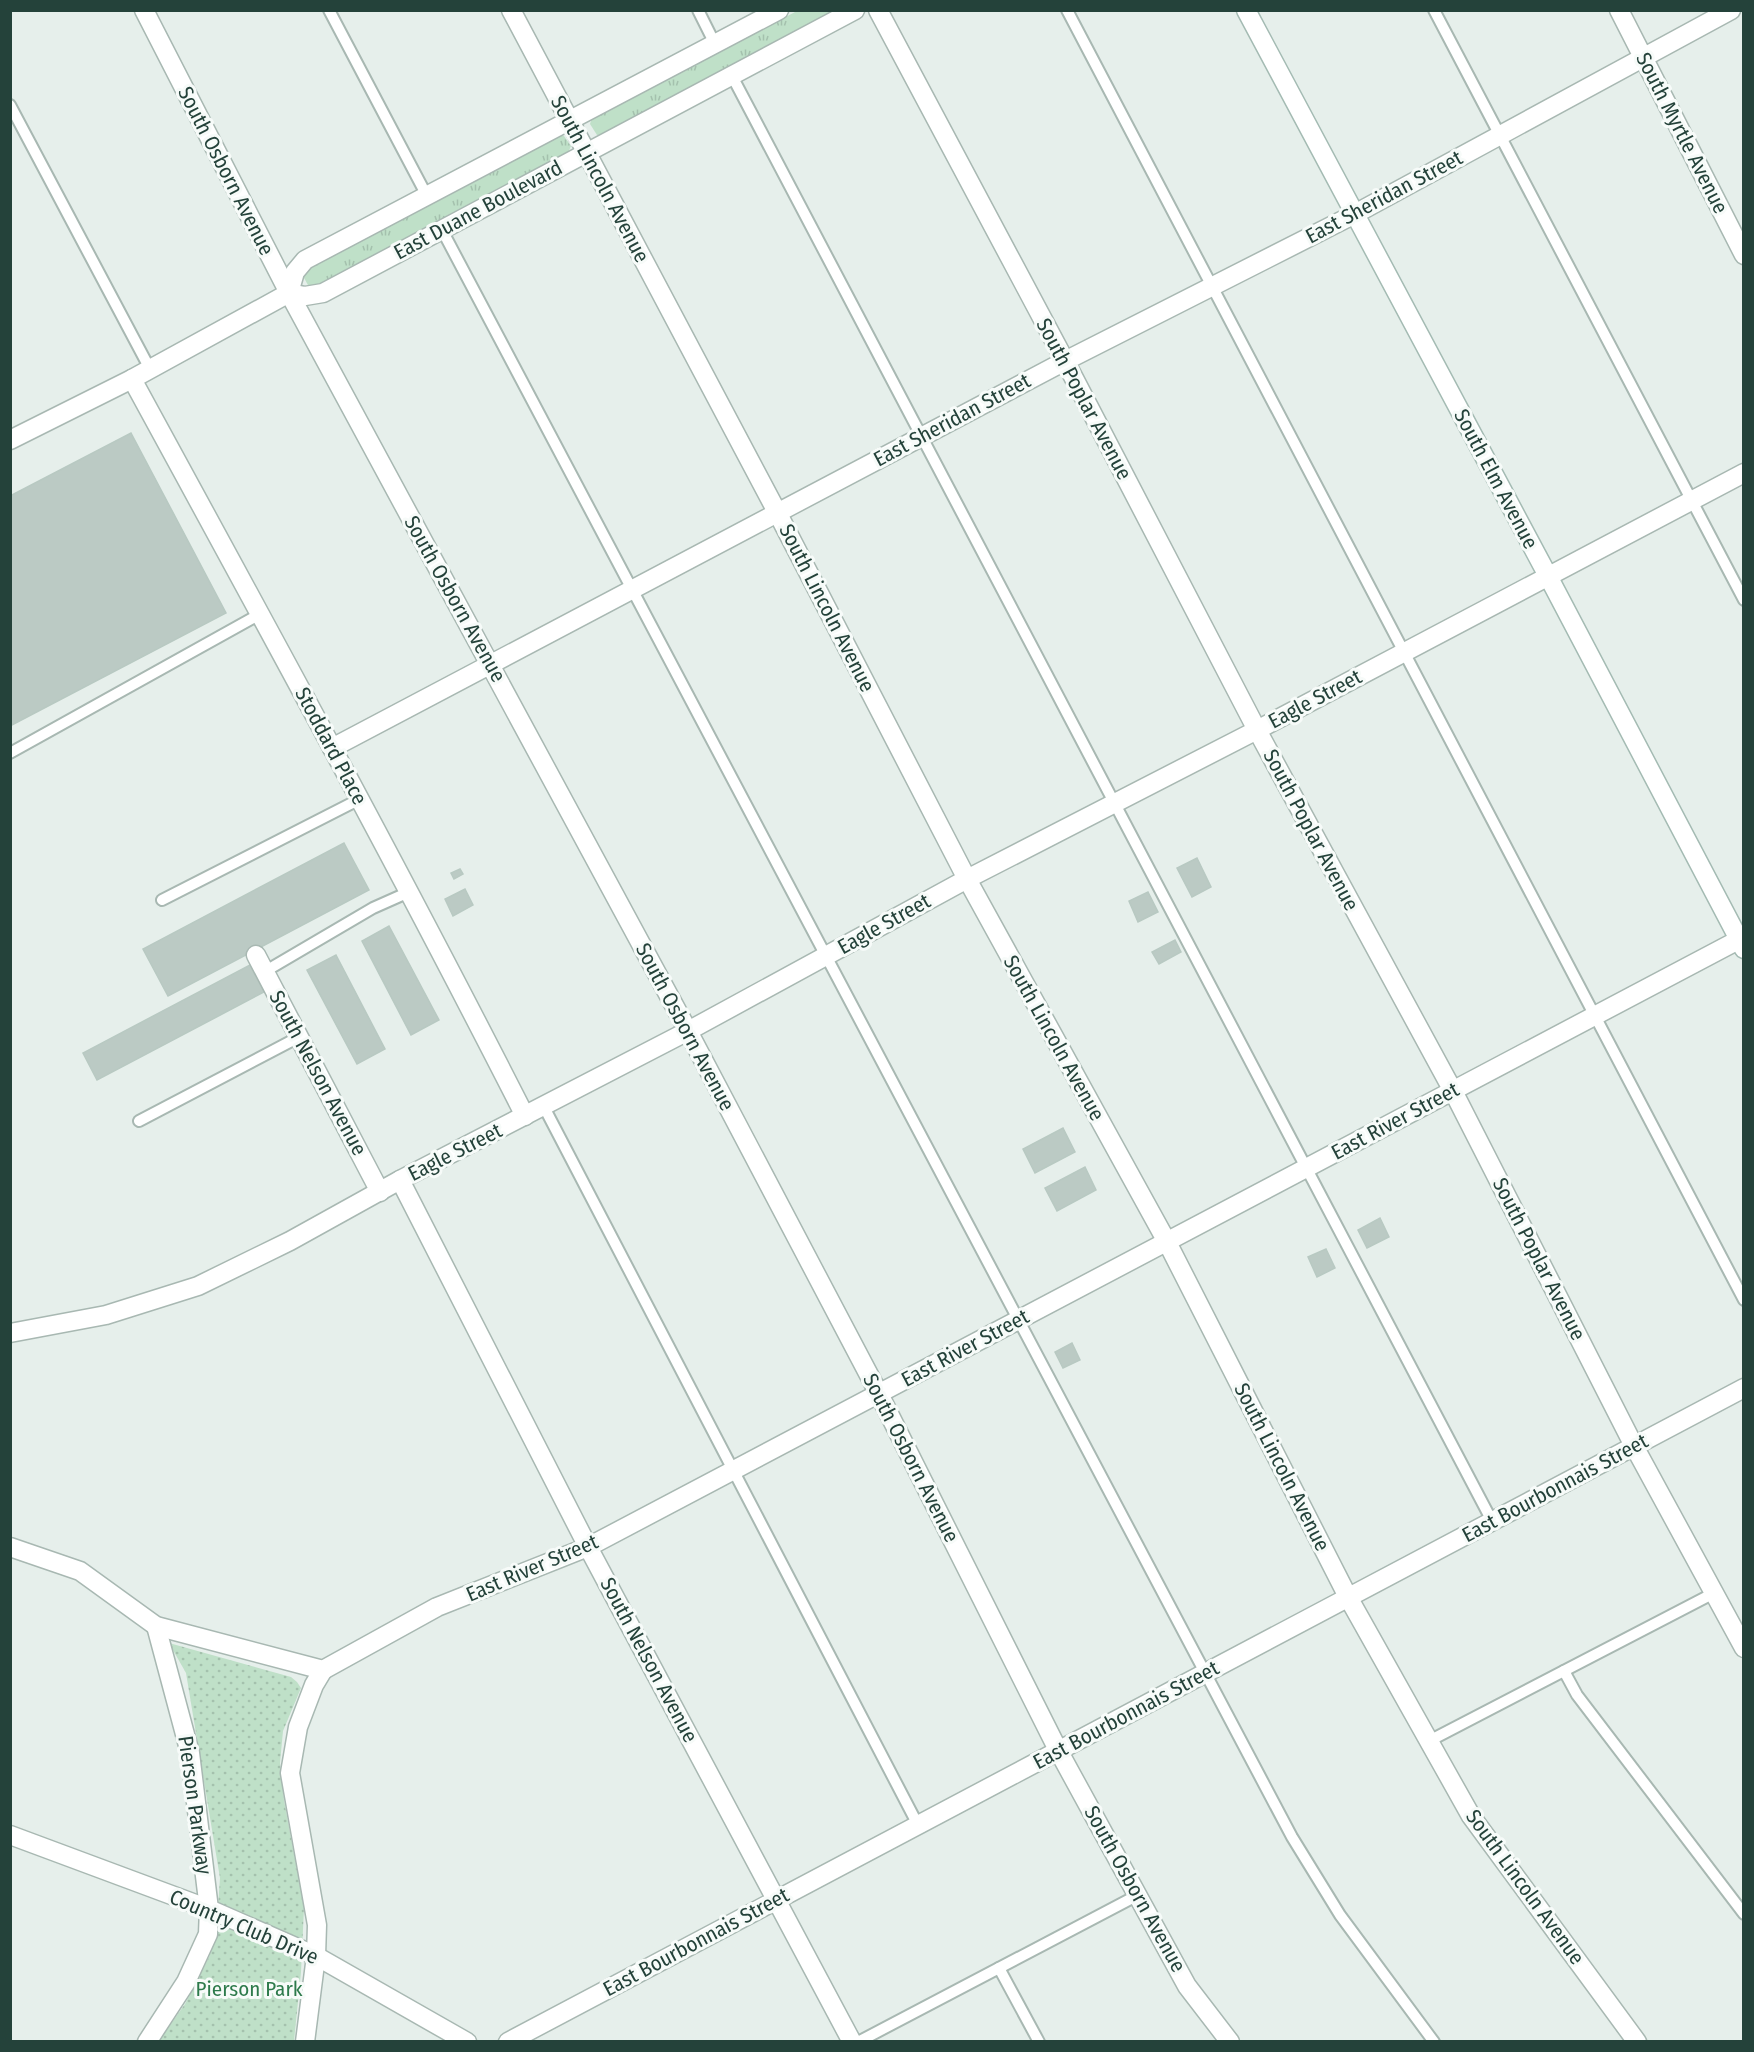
<svg xmlns="http://www.w3.org/2000/svg" width="1754" height="2052" viewBox="0 0 1754 2052" font-family="'Fira Sans Condensed',sans-serif">
	<defs>
		<pattern id="grass-tufts" width="24" height="20" patternUnits="userSpaceOnUse" patternTransform="scale(1.5)"><rect width="24" height="20" fill="#bfe0c8"/><path d="M3 7l-1-3M5 7V3M7 7l1-3M15 17l-1-3M17 17v-4M19 17l1-3" fill="none" stroke="#a4c1ad"/></pattern>
		<pattern id="park-dots" width="8" height="8" patternUnits="userSpaceOnUse" patternTransform="scale(1.5)"><rect width="8" height="8" fill="#bfe0c8"/><path d="M2 2h.1M6 6h.1" fill="none" stroke="#a4c1ad" stroke-width="1.8" stroke-linecap="round"/></pattern>
	</defs>
	<rect width="100%" height="100%" fill="#e6efeb"/>
	<g fill="url(#grass-tufts)">
		<path d="M797,11H838L600,135H597L590,124L592,118Z"/>
		<path d="M560,136H564L571,146L568,153L313,287H309L303,276L305,270Z"/>
	</g>
	<path fill="url(#park-dots)" d="M169,1643L291,1677L297,1682L301,1688L283,1731L280,1763L284,1800L304,1908L301,1972L294,2041L158,2042L185,2004L209,1957L216,1936L220,1878L186,1673Z"/>
	<g fill="#bbcac4" stroke="#b8c9c2" stroke-width="1.5">
		<path d="M131,433L226,613L10,726V496Z"/>
		<path d="M344,843L369,890L168,996L143,949Z"/>
		<path d="M1197,858L1211,887L1192,897L1177,868Z"/>
		<path d="M460,869L463,874L454,879L451,873Z"/>
		<path d="M465,889L473,905L453,916L445,899Z"/>
		<path d="M1148,892L1158,912L1138,922L1129,901Z"/>
		<path d="M389,926L439,1020L411,1035L362,941Z"/>
		<path d="M1175,940L1181,952L1159,964L1152,952Z"/>
		<path d="M336,955L385,1049L357,1064L307,970Z"/>
		<path d="M250,965L264,992L97,1080L83,1053Z"/>
		<path d="M1063,1128L1075,1152L1035,1173L1023,1149Z"/>
		<path d="M1085,1167L1096,1190L1057,1211L1045,1188Z"/>
		<path d="M1380,1218L1389,1237L1367,1248L1358,1230Z"/>
		<path d="M1326,1249L1335,1268L1317,1277L1308,1257Z"/>
		<path d="M1072,1343L1080,1360L1063,1368L1055,1352Z"/>
	</g>
	<g fill="none" stroke-linecap="round" stroke-linejoin="round">
		<g stroke="#a8b8b2" stroke-width="14">
			<g id="lane">
				<path d="M329,10L427,196"/>
				<path d="M698,10L715,44"/>
				<path d="M1067,10L1744,1300"/>
				<path d="M1434,10L1744,600"/>
				<path d="M732,76L1492,1521"/>
				<path d="M10,105L150,369"/>
				<path d="M442,230L1292,1837L1340,1915L1434,2042"/>
				<path d="M10,753L260,614"/>
				<path d="M162,900L360,799"/>
				<path d="M264,972L373,908L409,892"/>
				<path d="M544,1107L918,1825"/>
				<path d="M139,1121L299,1037"/>
				<path d="M1564,1671L1577,1695L1744,1914"/>
				<path d="M1429,1741L1714,1593"/>
				<path d="M999,1968L1039,2042"/>
				<path d="M858,2042L1138,1895"/>
			</g>
		</g>
		<g stroke="#a8b8b2" stroke-width="21">
			<g id="street">
				<path d="M144,10L289,293L688,1031L879,1394L1058,1750L1187,1986L1230,2042"/>
				<path d="M511,10L777,512L967,879L1167,1242L1348,1597L1471,1816L1637,2042"/>
				<path d="M878,10L1065,361L1257,730L1453,1091L1634,1446L1744,1648"/>
				<path d="M1619,10L1744,255"/>
				<path d="M289,293L295,272L305,260L779,10"/>
				<path d="M132,379C265,623 399,868 525,1116"/>
				<path d="M10,440L132,379L289,293L305,296L323,293L855,10"/>
				<path d="M332,748L1065,361L1353,215L1731,10"/>
				<path d="M256,955L380,1192"/>
				<path d="M400,1180L588,1547L852,2042"/>
				<path d="M10,1333L106,1315L198,1286L290,1241L400,1180L688,1031L967,879L1257,730L1744,473"/>
				<path d="M10,1547L80,1571L156,1626L323,1670L437,1607L588,1547L1744,937"/>
				<path d="M10,1835L209,1909L316,1956L467,2042"/>
				<path d="M147,2042L186,1982L208,1934L209,1909L190,1753L156,1626"/>
				<path d="M305,2042L316,1956L317,1925L290,1773L298,1727L314,1685L323,1670"/>
				<path d="M508,2042L1744,1388"/>
			</g>
		</g>
		<g stroke="#a4bbb3" stroke-width="21">
			<path id="secondary" d="M1246,10L1548,576L1744,949"/>
		</g>
		<use href="#lane" stroke="#fff" stroke-width="10"/>
		<use href="#street" stroke="#fff" stroke-width="18"/>
		<use href="#secondary" stroke="#fff" stroke-width="18"/>
	</g>
	<g text-anchor="middle" stroke-width="6" stroke-linejoin="round" paint-order="stroke">
		<g font-size="21" fill="#24423a" stroke="#f7fbf9">
			<text transform="translate(1682 133) rotate(63)" y="7">South Myrtle Avenue</text>
			<text transform="translate(226 171) rotate(63)" y="7">South Osborn Avenue</text>
			<text transform="translate(600 179) rotate(62)" y="7">South Lincoln Avenue</text>
			<text transform="translate(1384 197) rotate(-28)" y="7">East Sheridan Street</text>
			<text transform="translate(478 210) rotate(-28)" y="7">East Duane Boulevard</text>
			<text transform="translate(1084 399) rotate(62)" y="7">South Poplar Avenue</text>
			<text transform="translate(952 420) rotate(-28)" y="7">East Sheridan Street</text>
			<text transform="translate(1496 479) rotate(62)" y="7">South Elm Avenue</text>
			<text transform="translate(455 599) rotate(61)" y="7">South Osborn Avenue</text>
			<text transform="translate(827 608) rotate(63)" y="7">South Lincoln Avenue</text>
			<text transform="translate(1315 699) rotate(-28)" y="7">Eagle Street</text>
			<text transform="translate(331 746) rotate(62)" y="7">Stoddard Place</text>
			<text transform="translate(1311 830) rotate(62)" y="7">South Poplar Avenue</text>
			<text transform="translate(884 924) rotate(-29)" y="7">Eagle Street</text>
			<text transform="translate(685 1027) rotate(62)" y="7">South Osborn Avenue</text>
			<text transform="translate(1054 1038) rotate(61)" y="7">South Lincoln Avenue</text>
			<text transform="translate(318 1073) rotate(62)" y="7">South Nelson Avenue</text>
			<text transform="translate(1395 1121) rotate(-28)" y="7">East River Street</text>
			<text transform="translate(455 1152) rotate(-27)" y="7">Eagle Street</text>
			<text transform="translate(1539 1259) rotate(63)" y="7">South Poplar Avenue</text>
			<text transform="translate(965 1348) rotate(-28)" y="7">East River Street</text>
			<text transform="translate(911 1458) rotate(63)" y="7">South Osborn Avenue</text>
			<text transform="translate(1282 1467) rotate(63)" y="7">South Lincoln Avenue</text>
			<text transform="translate(1555 1488) rotate(-28)" y="7">East Bourbonnais Street</text>
			<text transform="translate(532 1568) rotate(-23)" y="7">East River Street</text>
			<text transform="translate(649 1660) rotate(62)" y="7">South Nelson Avenue</text>
			<text transform="translate(1126 1715) rotate(-28)" y="7">East Bourbonnais Street</text>
			<text transform="translate(195 1805) rotate(82)" y="7">Pierson Parkway</text>
			<text transform="translate(1525 1887) rotate(54)" y="7">South Lincoln Avenue</text>
			<text transform="translate(1135 1889) rotate(61)" y="7">South Osborn Avenue</text>
			<text transform="translate(244 1927) rotate(23)" y="7">Country Club Drive</text>
			<text transform="translate(696 1942) rotate(-28)" y="7">East Bourbonnais Street</text>
		</g>
		<g font-size="21" fill="#2d7a4b" stroke="#f7fbf9">
			<text x="249" y="1996">Pierson Park</text>
		</g>
	</g>
	<rect width="1754" height="2052" fill="none" stroke="#24423a" stroke-width="24"/>
</svg>
